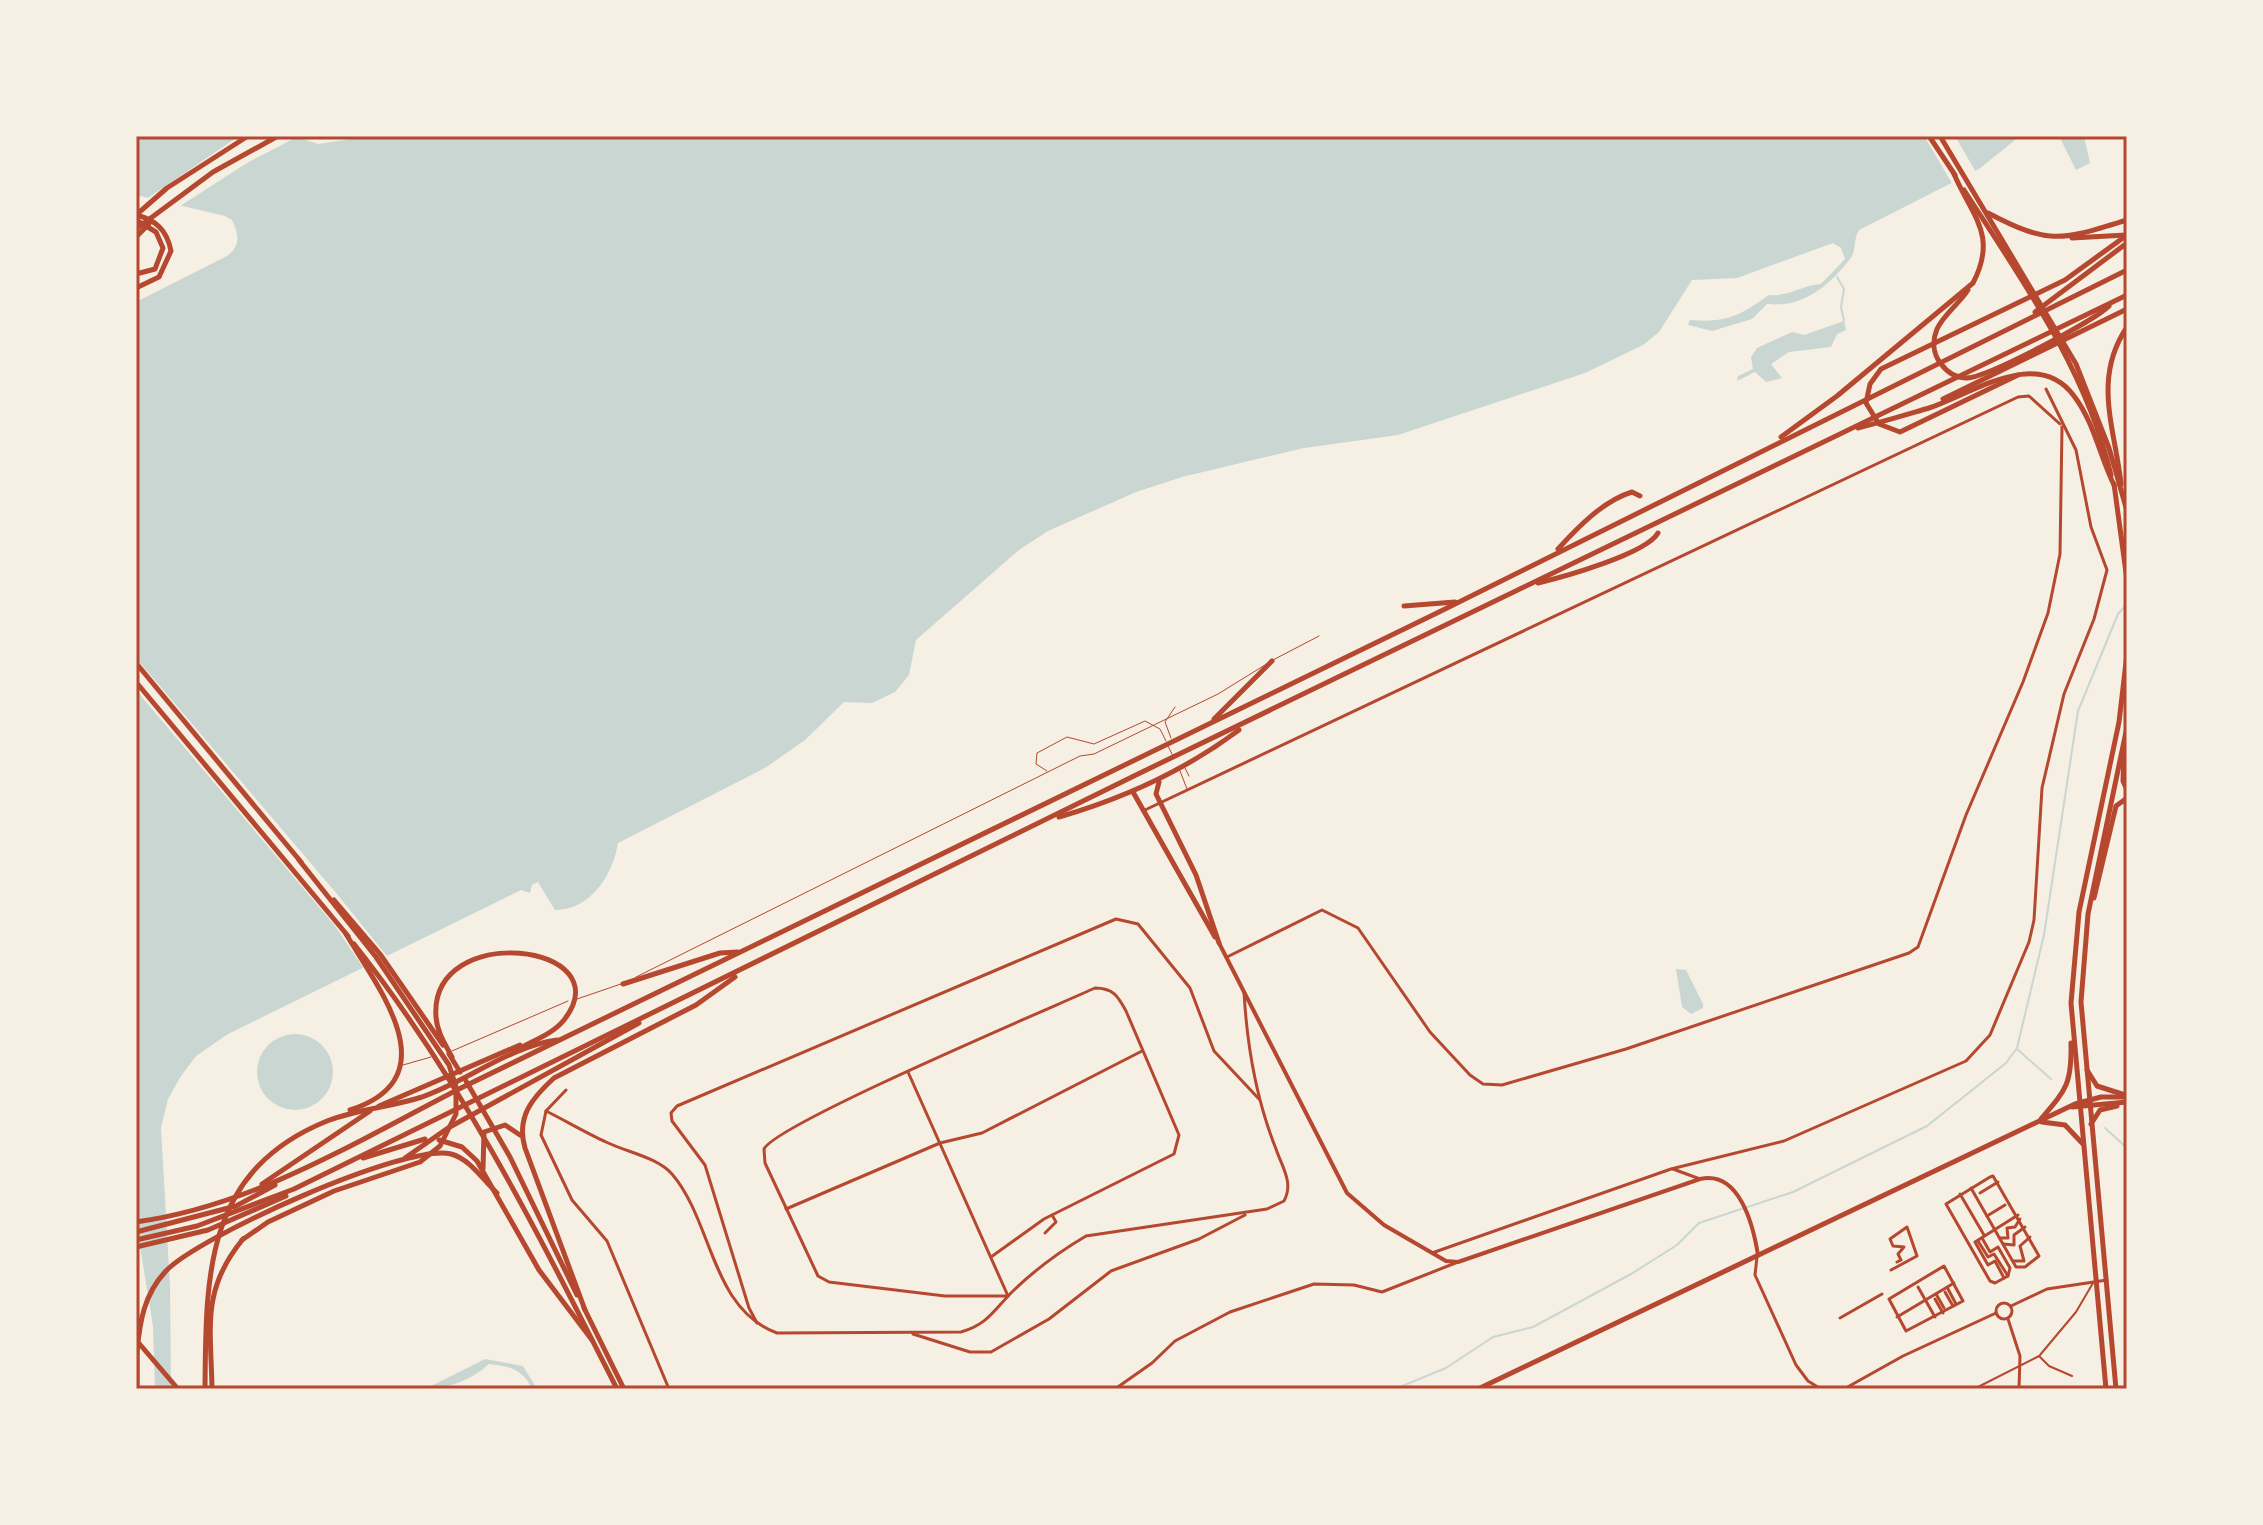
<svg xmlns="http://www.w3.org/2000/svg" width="2263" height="1525" viewBox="0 0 2263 1525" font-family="'PT Serif',serif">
	<rect width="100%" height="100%" fill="#f6efe4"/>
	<g fill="#c9d6d2">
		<path d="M136,136H294L318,144L371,136H2020L1979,169L1859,230C1853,239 1857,250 1850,259C1829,286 1803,308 1767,304L1752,319L1712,331L1688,325L1690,320C1727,323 1739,316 1769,295C1788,297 1802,285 1821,284L1845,259L1841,248L1833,243L1737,278L1692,280L1659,332L1643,345L1585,373L1398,435L1304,448L1182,477L1136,492L1048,531L1019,550L916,640L909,675L895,692L872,703L844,702L805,740L765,768L618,843C613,874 591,910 555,910L538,882L532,885L530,893L521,890L228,1034L196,1056L181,1076L168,1099L161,1128L170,1287L171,1389H155L153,1326L136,1222V302L227,256C241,246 239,234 232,220L225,216L136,195Z"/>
		<path d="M2059,136H2084L2090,163L2076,170Z"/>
		<path d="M1844,321L1846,330L1837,334L1831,347L1789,352L1771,364L1782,378L1766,382L1755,372L1737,381L1738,376L1753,369L1751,357L1757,348L1792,332L1804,335Z"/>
		<path d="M1676,969L1686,970L1703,1004V1008L1691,1014L1682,1007Z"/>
		<circle cx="295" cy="1072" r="38"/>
		<path d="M485,1359L523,1366L537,1389H532C523,1369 509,1366 489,1364C471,1380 448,1389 425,1389Z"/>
	</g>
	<g fill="#f6efe4">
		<path d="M239,136H299L247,163L177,208L145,200Z"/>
		<path d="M1924,136H1955L1977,174L1953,185Z"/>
		<path d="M136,658L337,894L383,951L389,959L386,961L378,965L373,959L375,967L369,970L362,966L335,926L136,690Z"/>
	</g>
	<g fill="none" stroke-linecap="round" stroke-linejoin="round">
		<g stroke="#c9d6d2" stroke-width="2">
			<path d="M1837,277L1844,289L1841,307L1844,321"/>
			<path d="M2017,1049L2051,1079"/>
			<path d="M2105,1128L2127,1148"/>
			<path d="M1395,1389L1446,1368L1493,1337L1533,1327L1631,1274L1677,1245L1699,1223L1793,1192L1927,1126L2006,1063L2017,1048L2044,935L2078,711L2118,614L2127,604"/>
		</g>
		<g stroke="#b5482f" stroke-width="1">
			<path d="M1273,660L1319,636"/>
			<path d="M1171,738L1165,722L1175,707"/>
			<path d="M1168,746L1173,756"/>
			<path d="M1185,768L1189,776"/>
			<path d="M1047,771L1036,764L1037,753L1067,737L1094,744L1145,721L1160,729L1166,741"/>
			<path d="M1180,771L1187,789"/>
			<path d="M636,977L1080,756L1094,754L1218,694L1265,665"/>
			<path d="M577,999L621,984"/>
			<path d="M452,1051L568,1001"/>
			<path d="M403,1065L431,1057"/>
		</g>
		<g stroke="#b5482f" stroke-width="2">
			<path d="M2040,1355L2076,1312L2093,1283"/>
			<path d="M1974,1389L2039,1356L2049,1366L2072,1376"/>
		</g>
		<g stroke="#b5482f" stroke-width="3">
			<path d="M1145,810L2018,397L2029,396L2060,424"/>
			<path d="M1227,957L1322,910L1358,928L1430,1032L1470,1075L1483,1084L1502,1085L1626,1049L1909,953L1918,947L1966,815L2023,682L2048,613L2060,554L2062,427"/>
			<path d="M908,1072L1008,1296H945L829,1282L818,1276L765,1163L764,1149C776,1124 1051,1008 1095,988C1113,988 1118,996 1126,1011L1179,1135L1174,1154L1044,1219L991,1257"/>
			<path d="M566,1090L546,1111L541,1135L572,1200L607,1241L669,1389"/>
			<path d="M546,1111C566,1121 586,1133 606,1142C626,1152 657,1157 672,1174C713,1222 711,1309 777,1333L961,1332C986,1325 993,1312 1010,1294C1032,1272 1059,1252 1086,1236L1267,1209L1284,1201C1294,1183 1282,1167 1276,1149C1256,1099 1247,1046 1244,992"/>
			<path d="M1673,1169L1700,1179"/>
			<path d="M1971,1188L2016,1267H2025L2039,1256L1993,1176L1990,1177L1946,1204L1990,1281L1995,1283L2008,1276L2010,1268L1998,1247L1990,1252L1982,1238"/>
			<path d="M1980,1193L1998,1182"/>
			<path d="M1960,1194L1984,1235"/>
			<path d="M786,1209L940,1143L982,1133L1142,1051"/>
			<path d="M1987,1216L2005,1205"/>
			<path d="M1045,1233L1056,1222L1052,1215"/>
			<path d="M2000,1238H2008L2007,1228L2015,1227L2020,1219"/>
			<path d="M1978,1241L1988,1257L1994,1254L2008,1276"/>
			<path d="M2003,1244L2014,1245V1235L2025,1227"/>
			<path d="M1432,1253L1671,1169L1784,1141L1966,1061L1990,1035L2029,942L2034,920L2042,788L2064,694L2094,619L2107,570L2091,527L2076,450L2046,389"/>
			<path d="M1757,1257L1755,1275L1796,1365L1808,1381L1821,1389"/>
			<path d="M2013,1261H2024L2020,1246L2030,1237"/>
			<path d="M1944,1266L1963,1301L1906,1331L1889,1299Z"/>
			<path d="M1891,1270L1917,1256L1907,1227L1890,1239L1893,1246L1904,1247L1898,1254L1901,1260L1897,1262"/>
			<path d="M2004,1278L1995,1261L1988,1265L1975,1242L2018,1215"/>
			<path d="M1918,1287L1935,1317"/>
			<path d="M1948,1289L1956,1304"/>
			<path d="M1945,1292L1953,1306"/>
			<path d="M1936,1294L1944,1308"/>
			<path d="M1935,1299L1943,1313"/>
			<circle cx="2004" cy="1311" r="8"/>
			<path d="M2011,1306L2047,1289L2107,1280"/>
			<path d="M1897,1317L1954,1283"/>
			<path d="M1840,1318L1882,1294"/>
			<path d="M2008,1319L2020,1356L2019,1389"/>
			<path d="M757,1323L749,1308L705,1165L672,1121L671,1113L677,1106L1116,919L1138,924L1190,988L1214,1051L1259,1099"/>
			<path d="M913,1334L970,1352H991L1049,1319L1111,1271L1199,1239L1245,1215"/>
			<path d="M1115,1389L1152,1363L1175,1341L1230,1312L1314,1284L1354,1285L1382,1292L1458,1262"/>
			<path d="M1844,1389L1903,1356L1996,1313"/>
		</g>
		<path stroke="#b5482f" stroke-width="4" d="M1219,943L1347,1193L1384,1225L1446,1261L1458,1262L1700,1179C1739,1170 1753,1224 1758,1255"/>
		<g stroke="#b5482f" stroke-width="5">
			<path d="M1929,136L1955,175"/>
			<path d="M1940,136L2076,364L2109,448L2127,511"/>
			<path d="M1964,190C2022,280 2086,369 2111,475"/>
			<path d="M2114,484L2127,580"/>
			<path d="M136,663L301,862"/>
			<path d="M136,682L348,936"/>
			<path d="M2124,752L2123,781L2127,790"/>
			<path d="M2094,898L2116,806L2127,798"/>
			<path d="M334,900L380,954L443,1045"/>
			<path d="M354,944C462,1080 539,1235 617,1389"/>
			<path d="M449,1054L460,1072"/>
			<path d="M2087,1070L2097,1086L2122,1094"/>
			<path d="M466,1081L510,1157L577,1295"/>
			<path d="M2072,1107L2127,1102"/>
			<path d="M2041,1119C2066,1090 2072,1084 2071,1043"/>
			<path d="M2042,1122L2065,1125L2083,1144"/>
			<path d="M2091,1124L2100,1110L2117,1106"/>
			<path d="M584,1308L624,1389"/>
			<path d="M1478,1389L2075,1104L2101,1097H2127"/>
			<path d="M2106,1389L2071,1003L2079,912L2119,722L2127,654"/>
			<path d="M2116,1389L2081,1002L2088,914L2127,727"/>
		</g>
		<g stroke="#b5482f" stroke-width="5">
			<path d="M1988,213C2051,246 2061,240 2127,220"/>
			<path d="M136,215L167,188L248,136"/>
			<path d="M136,215C156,220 167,230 171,251L159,277L136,288"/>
			<path d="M136,220L156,232L163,248L155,269L136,274"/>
			<path d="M136,229L213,172L278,136"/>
			<path d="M136,237L149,224"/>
			<path d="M2072,238L2126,235"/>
			<path d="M1968,290C1959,304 1944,314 1937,329C1932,341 1933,354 1941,364C1947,372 1956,378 1967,378C1988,377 2094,321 2109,306"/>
			<path d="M2035,312L2127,243"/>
			<path d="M2018,375L1900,432L1879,424L1866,403L1870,384L1881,369L2065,280L2127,235"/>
			<path d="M1943,399L2127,309"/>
			<path d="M1858,428C1882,422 1905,415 1929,408C1972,394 2037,346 2074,396C2094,422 2100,457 2114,485"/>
			<path d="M1781,437L1837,396L1973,283C1998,235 1972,216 1954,174"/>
			<path d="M2121,484C2115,428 2092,379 2127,327"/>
			<path d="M1558,549C1578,527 1603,501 1632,492L1640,496"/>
			<path d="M1538,583C1563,577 1646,554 1658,533"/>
			<path d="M1404,606L1455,602"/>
			<path d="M1214,719L1272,661"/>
			<path d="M1159,782L1156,794L1196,875L1219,943"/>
			<path d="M1133,792L1215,937"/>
			<path d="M1059,817C1125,798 1184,771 1239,730"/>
			<path d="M346,934C381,992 449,1078 350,1110"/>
			<path d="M623,984L720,953L738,952"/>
			<path d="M452,1057C445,1044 437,1032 436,1017C429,920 624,943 564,1020C553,1034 532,1041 517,1050"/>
			<path d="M379,1106L520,1045"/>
			<path d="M439,1140L462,1147L477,1161L539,1270L592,1340"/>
			<path d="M363,1158L425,1139"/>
			<path d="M405,1158L448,1128L639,1023"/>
			<path d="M483,1169L484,1132L505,1125L520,1135"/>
			<path d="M262,1184L370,1111"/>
			<path d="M136,1222C254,1206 357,1141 461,1088L1439,612L2127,270"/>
			<path d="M136,1232L236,1206L275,1185"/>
			<path d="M136,1240L197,1226L294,1189L1138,774L2127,295"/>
			<path d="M242,1240L268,1222L334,1191L420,1162L440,1146L456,1114V1087L449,1065L376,957L299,860"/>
			<path d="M136,1247L208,1230L286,1196"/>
			<path d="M136,1294L137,1325"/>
			<path d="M585,1310L525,1148C516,1117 532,1098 554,1078L696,1005L735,977"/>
			<path d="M137,1341L178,1389"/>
			<path d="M137,1351C140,1321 144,1295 165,1272C196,1237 408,1142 451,1154C470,1159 483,1180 497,1193"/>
			<path d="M137,1351V1389"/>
			<path d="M205,1389C206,1276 204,1171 327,1121C358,1109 391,1107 422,1097C468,1081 508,1047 557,1040"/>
			<path d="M212,1389C211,1327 201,1290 243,1239"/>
		</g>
	</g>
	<rect width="2263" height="1525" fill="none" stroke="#f6efe4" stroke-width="276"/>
	<rect x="138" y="138" width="1987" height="1249" fill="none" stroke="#b5482f" stroke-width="3"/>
</svg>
